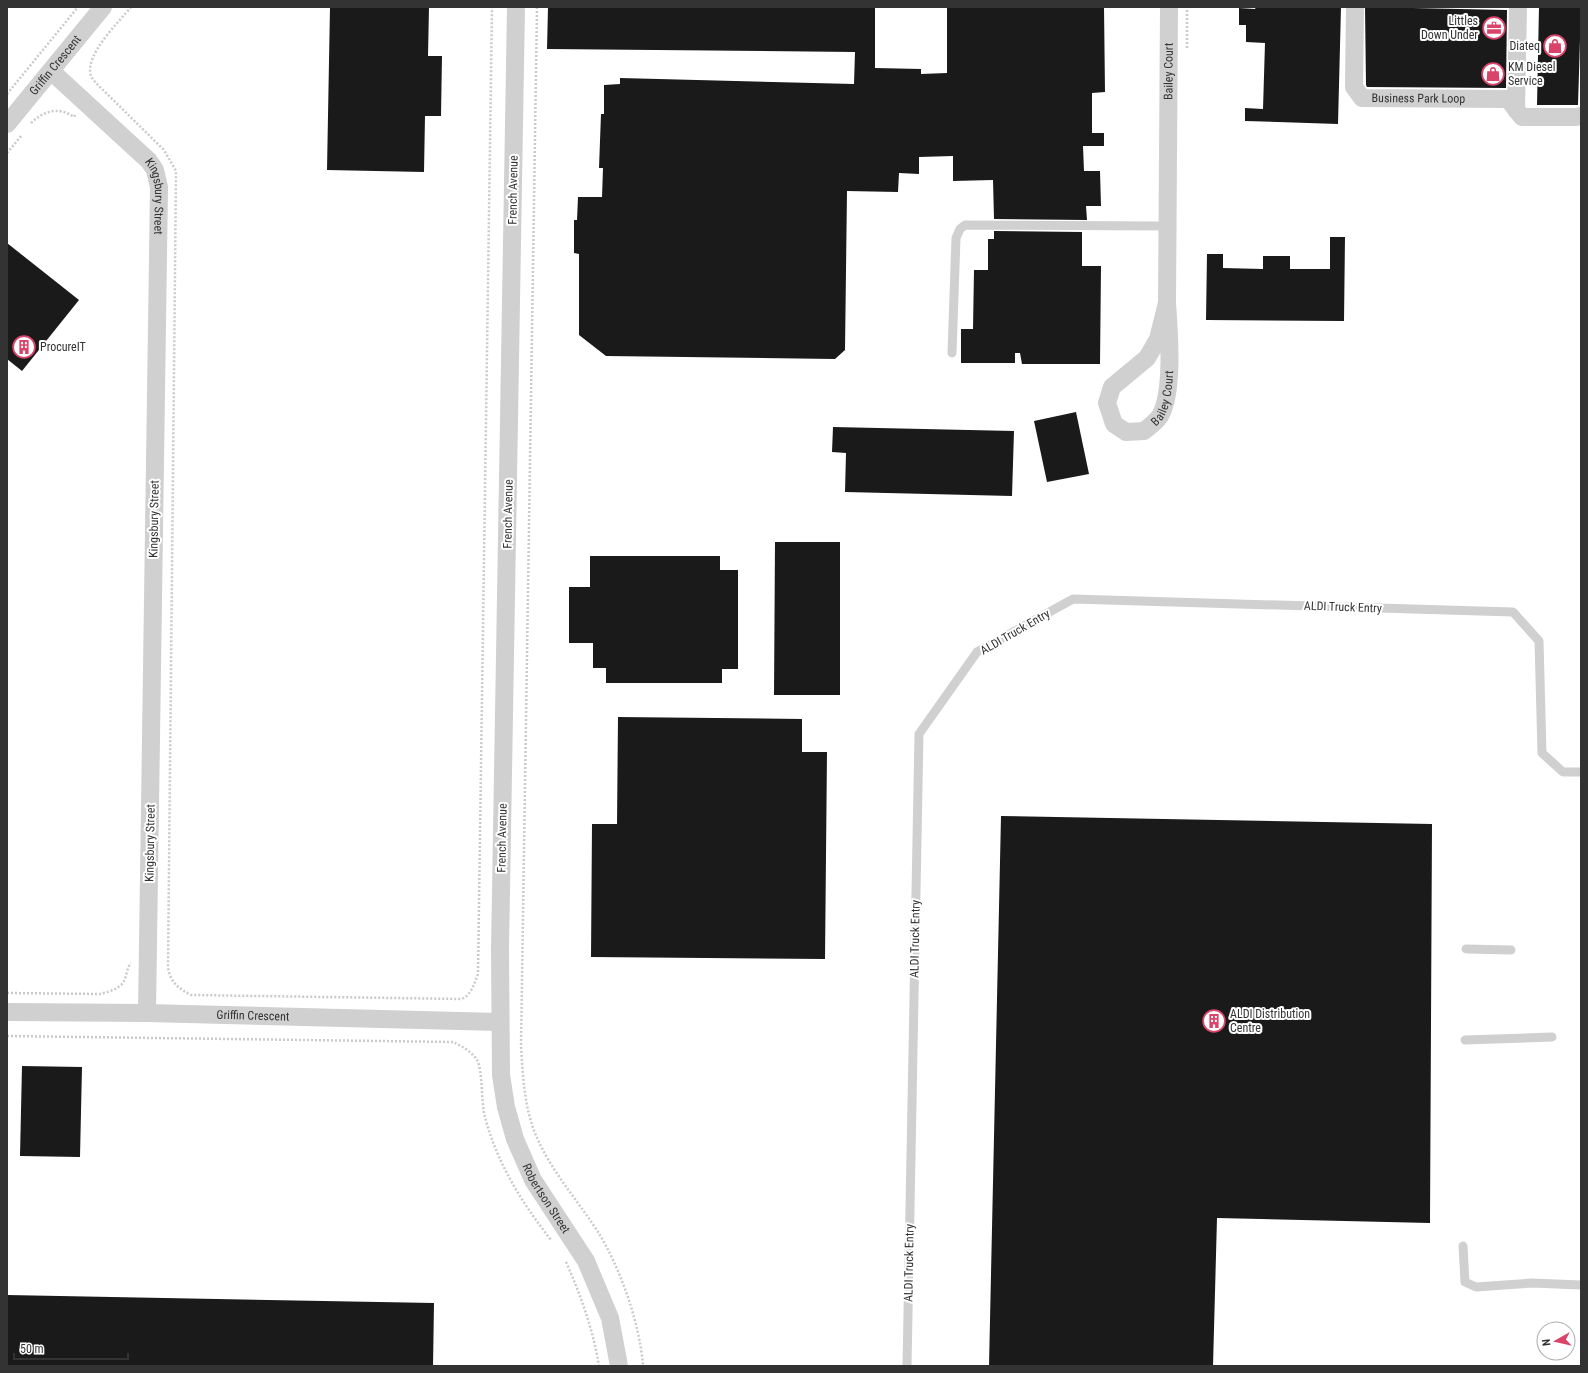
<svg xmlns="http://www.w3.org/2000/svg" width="1588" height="1373" viewBox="0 0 1588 1373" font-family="'Roboto Condensed',sans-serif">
	<rect width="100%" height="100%" fill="#fff"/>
	<g fill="#1a1a1a">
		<path d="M330,7H429L428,56H442L441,116H425L424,172L327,170Z"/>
		<path d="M548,7H875V68L921,69V74L947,73V7H1104L1105,92L1092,93V133H1104V146H1083L1084,171H1100L1101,206H1086L1087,220L994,219L993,180L953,181V156L919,157V174L899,173L898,192L847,191L845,350L835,359L606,356L579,335V254L574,253V220H577L578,197H602L603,168H599L601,114H604V85L620,84V78L854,84L855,52L547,49Z"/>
		<path d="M1256,7H1341L1338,124L1245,121V108L1263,109L1265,43L1246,42V25H1239V8L1255,9Z"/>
		<path d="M1365,7L1507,10L1506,88L1367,87L1366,85Z"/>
		<path d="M1539,7H1581L1578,105H1537Z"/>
		<path d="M994,231L1082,232V266H1101L1100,364H1022L1020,353H1015V363H961V329H973L974,270H988V239H994Z"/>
		<path d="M1330,237H1345L1344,321L1206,320L1207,254H1223V268L1263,269V256H1290V269H1330Z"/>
		<path d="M7,243L79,300L22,371L7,359Z"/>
		<path d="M1076,412L1089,474L1047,482L1034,421Z"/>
		<path d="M833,427L1014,431L1012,496L845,492L846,453L832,452Z"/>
		<path d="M775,542H840V695H774Z"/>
		<path d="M590,556H720V570H738V669H722V683H606V668H593V643H569V587H590Z"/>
		<path d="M618,717L802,719V752H827L825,959L591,957L592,824H617Z"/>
		<path d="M1001,816L1432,824L1430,1223L1217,1218L1213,1366H989Z"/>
		<path d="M22,1066L82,1067L80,1157L20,1156Z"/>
		<path d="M7,1295L434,1303L433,1366H7Z"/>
	</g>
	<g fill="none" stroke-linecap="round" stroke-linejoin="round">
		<g stroke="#cacaca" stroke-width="2.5" stroke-dasharray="2 2" stroke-linecap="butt">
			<path d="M131,7C119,22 84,55 91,76C92,79 96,83 99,86L164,150L176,171L168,968C171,983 178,988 191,995L461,999C471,996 474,984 478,974L492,7"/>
			<path d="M537,7L521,1045C523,1077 524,1110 538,1140C553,1173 578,1201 598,1232C620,1267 640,1324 643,1366"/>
			<path d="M1187,48V7"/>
			<path d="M7,94L78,7"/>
			<path d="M31,123C44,111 58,106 74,117L75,115"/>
			<path d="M7,153L22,135"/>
			<path d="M7,993L100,994C108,992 120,989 124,981C127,975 127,967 131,963"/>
			<path d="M7,1036L453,1042C462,1046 472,1052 477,1060C483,1070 481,1104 485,1117C497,1163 522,1203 551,1240"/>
			<path d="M566,1262C581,1296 593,1329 599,1366"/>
		</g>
		<g stroke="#d0d0d0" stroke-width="9">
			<path d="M952,353L956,238L960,229L965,225L1167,226"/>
			<path d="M1466,949L1511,950"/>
			<path d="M1465,1040L1552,1037"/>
			<path d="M1463,1246L1465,1282L1476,1287L1532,1283L1581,1285"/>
			<path d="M907,1366L919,734L977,652L1073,599L1513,612L1539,641L1542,753L1563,772H1581"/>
		</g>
		<g stroke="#d0d0d0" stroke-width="18">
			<path id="s1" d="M516,7L500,950L501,1075L506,1107L515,1139L533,1180L586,1261L610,1318L619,1366"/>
			<path id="s2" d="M1355,7L1354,87L1362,98L1508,99L1522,117H1576L1581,116"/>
			<path id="s3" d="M51,71L149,161L155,170L159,187L147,1013"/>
			<path d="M1516,110L1518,7"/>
			<path id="s4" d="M7,124L103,7"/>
			<path id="s5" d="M1167,303L1158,339L1147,358L1112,387L1107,403L1114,424L1126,432L1144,431C1149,427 1156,422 1160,416C1174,392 1169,331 1167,303L1169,7"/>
			<path id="s6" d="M7,1012L147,1013L499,1022"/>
		</g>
	</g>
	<defs>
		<g id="office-ring" transform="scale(1.15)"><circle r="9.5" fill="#fff" stroke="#da446a" stroke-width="1.5"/><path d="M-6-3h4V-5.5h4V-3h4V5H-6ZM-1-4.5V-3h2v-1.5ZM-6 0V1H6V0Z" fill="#da446a"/></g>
		<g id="shop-ring" transform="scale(1.15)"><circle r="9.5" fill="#fff" stroke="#da446a" stroke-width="1.5"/><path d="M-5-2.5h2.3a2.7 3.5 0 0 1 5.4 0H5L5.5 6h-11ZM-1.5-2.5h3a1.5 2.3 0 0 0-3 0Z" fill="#da446a"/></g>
		<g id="building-ring" transform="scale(1.15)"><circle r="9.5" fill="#fff" stroke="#da446a" stroke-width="1.5"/><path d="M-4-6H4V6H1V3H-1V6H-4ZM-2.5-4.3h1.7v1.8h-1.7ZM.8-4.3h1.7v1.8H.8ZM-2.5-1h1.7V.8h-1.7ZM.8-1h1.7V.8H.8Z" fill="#da446a"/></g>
	</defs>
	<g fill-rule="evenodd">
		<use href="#office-ring" x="1494" y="28"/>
		<use href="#shop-ring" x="1555" y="46"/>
		<use href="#shop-ring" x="1493" y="74"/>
		<use href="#building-ring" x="24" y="347"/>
		<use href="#building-ring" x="1214" y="1021"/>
	</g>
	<g text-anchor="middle" stroke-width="4" stroke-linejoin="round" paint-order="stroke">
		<g font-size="12" fill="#333" stroke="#fff" text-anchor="start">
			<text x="1478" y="25" text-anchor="end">Littles<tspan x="1478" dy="14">Down Under</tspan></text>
			<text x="1540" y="50" text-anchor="end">Diateq</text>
			<text x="1508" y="71">KM Diesel<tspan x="1508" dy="14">Service</tspan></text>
			<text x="40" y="351">ProcureIT</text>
			<text x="1230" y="1018">ALDI Distribution<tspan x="1230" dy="14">Centre</tspan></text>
		</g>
		<g font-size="12" fill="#333" stroke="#fff">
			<text dy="4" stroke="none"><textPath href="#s4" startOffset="76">Griffin Crescent</textPath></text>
			<text dy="4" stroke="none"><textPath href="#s5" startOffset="544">Bailey Court</textPath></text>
			<text dy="4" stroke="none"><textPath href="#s2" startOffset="150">Business Park Loop</textPath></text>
			<text transform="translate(513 190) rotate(-89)" y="4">French Avenue</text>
			<text dy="4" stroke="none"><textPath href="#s3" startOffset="170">Kingsbury Street</textPath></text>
			<text dy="4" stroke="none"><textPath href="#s5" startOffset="216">Bailey Court</textPath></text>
			<text transform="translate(508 514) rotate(-89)" y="4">French Avenue</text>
			<text transform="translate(154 519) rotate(-89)" y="4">Kingsbury Street</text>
			<text transform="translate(1343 607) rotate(2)" y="4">ALDI Truck Entry</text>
			<text transform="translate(1015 632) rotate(-30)" y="4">ALDI Truck Entry</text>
			<text transform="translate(502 838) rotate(-89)" y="4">French Avenue</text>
			<text transform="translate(150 843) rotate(-89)" y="4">Kingsbury Street</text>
			<text transform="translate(915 939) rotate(-89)" y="4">ALDI Truck Entry</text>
			<text dy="4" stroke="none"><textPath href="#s6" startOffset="246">Griffin Crescent</textPath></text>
			<text dy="4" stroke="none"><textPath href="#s1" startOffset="1201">Robertson Street</textPath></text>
			<text transform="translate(909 1263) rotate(-89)" y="4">ALDI Truck Entry</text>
		</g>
	</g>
	<rect width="1588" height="1373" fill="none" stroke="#333333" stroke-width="16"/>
	<g transform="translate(1556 1341) rotate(262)"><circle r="19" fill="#ffffff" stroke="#adadad"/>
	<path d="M0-3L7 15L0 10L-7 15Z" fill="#da446a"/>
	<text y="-6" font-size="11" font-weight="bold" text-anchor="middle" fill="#333333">N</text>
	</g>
	<path d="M14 1353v6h114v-6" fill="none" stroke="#333333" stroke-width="2"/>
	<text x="20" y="1353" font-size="12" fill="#333333" stroke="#ffffff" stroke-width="3" paint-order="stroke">50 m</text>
</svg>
